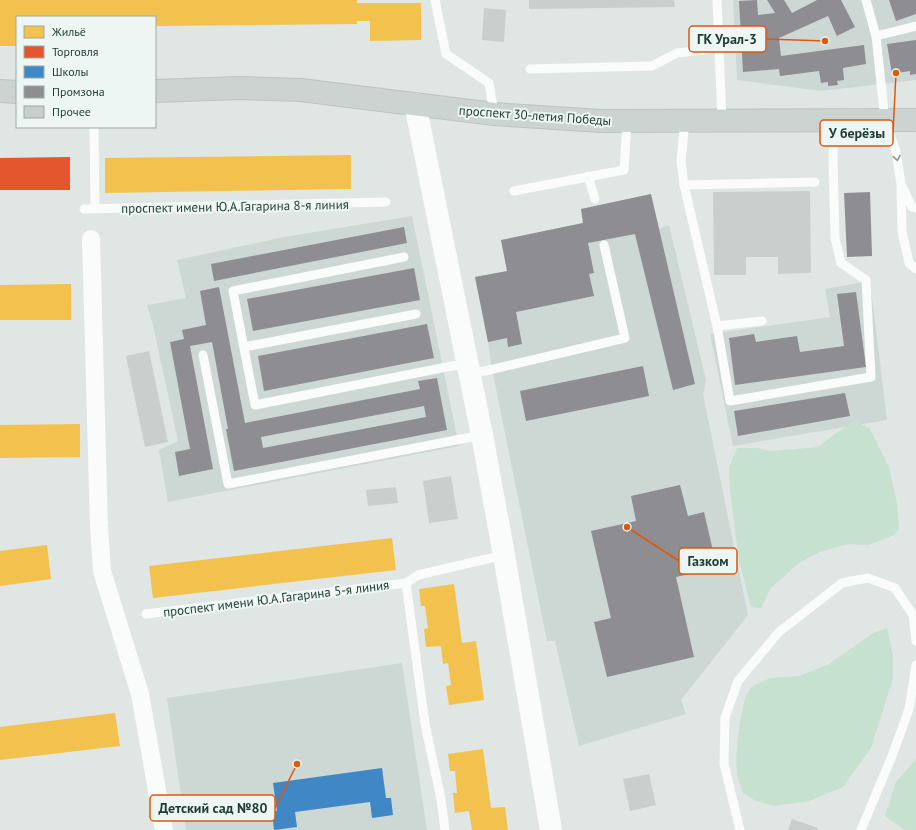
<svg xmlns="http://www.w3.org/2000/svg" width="916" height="830" viewBox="0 0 916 830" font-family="'PT Sans',sans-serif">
	<rect width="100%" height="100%" fill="#e0e6e4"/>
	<g fill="#cdd8d4">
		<path d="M733,0H916V80L821,91L737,80Z"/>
		<path d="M651,194L658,229L669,225L706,380L703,394L748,615L681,700L686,714L579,746L555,641H547L492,369L488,342L475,277L507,271L501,240L583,223L581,209Z"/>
		<path d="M412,216L459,446L168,502L159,450L178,441L153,325L147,305L186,298L177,260L284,237Z"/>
		<path d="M870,281L887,420L733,446L710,334L830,317L825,289Z"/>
		<path d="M402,663L427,830H186L167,698Z"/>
	</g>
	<g fill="#c7e1d1">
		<path d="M856,421L870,429L889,467L897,503L899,529L894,535L869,545L848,544L820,552L799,563L771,588L761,608L751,607L739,561L730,490L729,467L737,448H757L771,451L818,447L836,433Z"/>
		<path d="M887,628L893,655V679L871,748L843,787L809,801L774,806L754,800L743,793L737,776L736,758L739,728L745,698L751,687L770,678L799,676L829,664L873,633Z"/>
		<path d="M916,759V830H905L885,816L896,782Z"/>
	</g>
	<g fill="#f2c14e">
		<path d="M0,0H357V3H421V40L370,41V21H357V24L155,26V17H17V46H0Z"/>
		<path d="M351,155V189L105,193V158Z"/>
		<path d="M71,284V320H0V285Z"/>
		<path d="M80,424V457L0,458V425Z"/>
		<path d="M392,538L396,570L153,598L149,566Z"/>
		<path d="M47,545L51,579L0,586V551Z"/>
		<path d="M454,584L462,643L476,641L484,700L449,705L446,686L451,685L448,663L443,664L441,646L426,647L424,629L428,628L425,606H421L419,589Z"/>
		<path d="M115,713L120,746L0,760V727Z"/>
		<path d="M483,749L491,808L505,807L508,830H472L469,811L455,813L453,793H457L455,771H450L448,754Z"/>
	</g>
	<path fill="#e4572e" d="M70,157V190H0V158Z"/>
	<path fill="#3f88c5" d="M382,768L386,798H391L393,815L372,818L370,802L295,812L297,827L274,830L272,812L277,811L273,783Z"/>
	<g fill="#8d8d92" fill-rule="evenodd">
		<path d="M757,0L758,15L775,13L767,0H784L792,13L817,0H841L855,27L837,36L828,16L779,38L781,56L864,45L866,64L843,68L844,80L837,81L838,85L828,86V82L821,83L819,71L780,76L779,69L743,72L739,1Z"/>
		<path d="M889,0H916V14L896,21Z"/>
		<path d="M916,40V74L910,75V71L892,74L887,44Z"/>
		<path d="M870,192L872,256L847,257L844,193Z"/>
		<path d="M651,194L695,384L673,390L635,234L588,243L594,273L589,274L594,296L516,312L522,344L508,347L507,338L488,342L475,277L507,271L501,240L583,223L581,209Z"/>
		<path d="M404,227L407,243L214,281L211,264Z"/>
		<path d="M414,268L420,300L253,331L247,299Z"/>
		<path d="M219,287L245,423L420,389L418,381L437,378L447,430L234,471L226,429H228L212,342L190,346L213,469L179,476L175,452L190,449L170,342L184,339L182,330L206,325L200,291ZM424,406L426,417L263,448L261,437Z"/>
		<path d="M856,292L866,367L735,385L729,338L754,334L756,342L797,336L800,352L844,346L837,294Z"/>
		<path d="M427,324L434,358L264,391L258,356Z"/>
		<path d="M643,366L649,396L526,421L520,391Z"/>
		<path d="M845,393L850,416L738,436L734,411Z"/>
		<path d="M680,485L688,516L704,512L717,568L676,577L694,657L607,677L594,622L611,618L591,531L636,521L631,496Z"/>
	</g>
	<g fill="#c9cfcd">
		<path d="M529,0H674L675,7L529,9Z"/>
		<path d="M484,8L506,10L504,42L482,40Z"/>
		<path d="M810,191L811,273L778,274V257H746V275H714L713,192Z"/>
		<path d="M149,351L168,442L145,447L126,356Z"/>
		<path d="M451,476L458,519L429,523L423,481Z"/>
		<path d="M396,487L398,503L368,506L366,490Z"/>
		<path d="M649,774L656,805L630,811L623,779Z"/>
		<path d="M792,819L818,828L817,830H788Z"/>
	</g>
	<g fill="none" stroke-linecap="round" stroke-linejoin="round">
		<g stroke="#bac4c2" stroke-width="24">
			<g id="primary">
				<path d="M0,91L17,92"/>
				<path d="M155,91L239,88L301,90L494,114L601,121L916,120"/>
			</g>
		</g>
		<g stroke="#fafbfb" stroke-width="9">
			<path d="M435,0L446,54L489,83L494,114"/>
			<path d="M717,0L722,121"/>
			<path d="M866,0L876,36L885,121L896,151L901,184L912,207L916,208"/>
			<path d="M876,36L916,26"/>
			<path d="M530,69L652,66L677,53L719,48"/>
			<path d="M685,121L681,161L684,185L717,326L730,401L871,377L866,280L841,263L835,238L833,159L834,121"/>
			<path d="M94,127L95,209"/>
			<path d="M588,176L595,199"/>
			<path d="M684,185L815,182"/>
			<path d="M901,187L902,231L909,263L916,269"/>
			<path d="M514,191L624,170L627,121"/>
			<path d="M84,209L386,202"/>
			<path d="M404,257L233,291L255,405L467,363"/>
			<path d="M717,326L762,321"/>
			<path d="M244,347L416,314"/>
			<path d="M203,355L228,484L482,435"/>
			<path d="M469,373L485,371L625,338L604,245"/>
			<path d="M406,583L425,724L441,799L445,830"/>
			<path d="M146,614L406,583L418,575L504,555"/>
			<path d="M740,830L724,764L725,718L738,681L779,632L842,583L868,578L895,588L913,615L916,641"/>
			<path d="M861,830L892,756L909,709L916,665"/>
		</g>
		<path stroke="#fafbfb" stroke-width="18" d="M91,239L99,526L102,571L140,694L164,830"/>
		<path stroke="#fafbfb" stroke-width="22" d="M415,104L482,435L504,555L551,830"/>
		<use href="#primary" stroke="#ccd4d2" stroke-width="22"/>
	</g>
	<defs><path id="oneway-chevron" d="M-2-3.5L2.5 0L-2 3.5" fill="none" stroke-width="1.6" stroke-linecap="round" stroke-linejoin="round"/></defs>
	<use stroke="#8c9a98" href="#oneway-chevron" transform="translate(897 158) rotate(80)"/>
	<g text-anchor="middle" stroke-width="4" stroke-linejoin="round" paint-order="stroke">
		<g font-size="13" fill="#1e3a35" stroke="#edf6f2">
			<text transform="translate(535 115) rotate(4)" y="5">проспект 30-летия Победы</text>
			<text transform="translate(235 206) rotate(-1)" y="5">проспект имени Ю.А.Гагарина 8-я линия</text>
			<text transform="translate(276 598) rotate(-7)" y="5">проспект имени Ю.А.Гагарина 5-я линия</text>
		</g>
	</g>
	<path fill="none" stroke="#de570e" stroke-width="1.5" d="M825 41L766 39M896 73L893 133M627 527L679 561M297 764L275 808"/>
	<g fill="#de570e" stroke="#edf6f2" stroke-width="1.5">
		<circle cx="825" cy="41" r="4"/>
		<circle cx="896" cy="73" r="4"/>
		<circle cx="627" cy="527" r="4"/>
		<circle cx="297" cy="764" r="4"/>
	</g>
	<g fill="#edf6f2" stroke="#de570e" stroke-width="1.5">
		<rect x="689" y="26" width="77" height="26" rx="4"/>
		<rect x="820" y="120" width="73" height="26" rx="4"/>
		<rect x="679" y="548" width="58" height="26" rx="4"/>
		<rect x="150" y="795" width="125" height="26" rx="4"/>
	</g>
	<g font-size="14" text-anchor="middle" font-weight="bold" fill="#1e3a35">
		<text x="727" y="44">ГК Урал-3</text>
		<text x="857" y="138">У берёзы</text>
		<text x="708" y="566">Газком</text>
		<text x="213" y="813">Детский сад №80</text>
	</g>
	<rect x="16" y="16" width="140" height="112" fill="#edf6f2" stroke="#9aaba6"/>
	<rect x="24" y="26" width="20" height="12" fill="#f2c14e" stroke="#9aaba6"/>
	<text x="52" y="36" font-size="12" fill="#1e3a35">Жильё</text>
	<rect x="24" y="46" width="20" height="12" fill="#e4572e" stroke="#9aaba6"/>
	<text x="52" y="56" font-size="12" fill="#1e3a35">Торговля</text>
	<rect x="24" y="66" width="20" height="12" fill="#3f88c5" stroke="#9aaba6"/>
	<text x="52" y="76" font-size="12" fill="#1e3a35">Школы</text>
	<rect x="24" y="86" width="20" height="12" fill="#8d8d92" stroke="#9aaba6"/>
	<text x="52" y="96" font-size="12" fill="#1e3a35">Промзона</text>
	<rect x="24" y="106" width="20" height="12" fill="#c9cfcd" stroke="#9aaba6"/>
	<text x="52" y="116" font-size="12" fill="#1e3a35">Прочее</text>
</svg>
